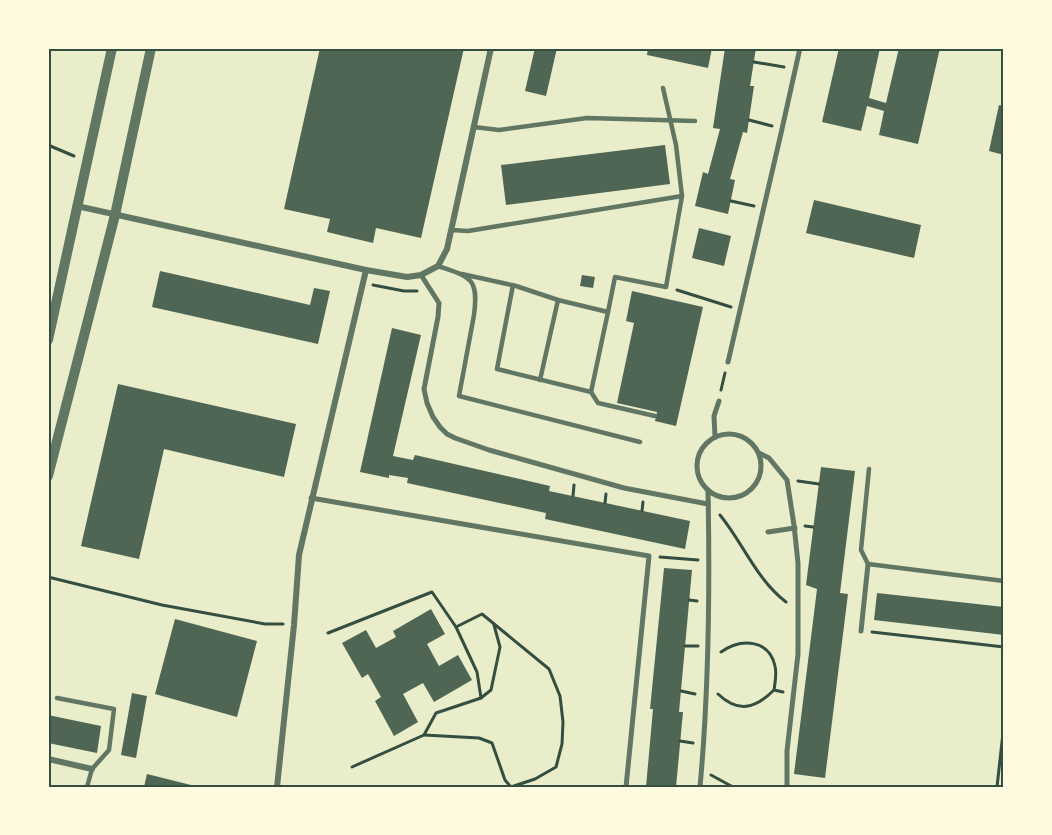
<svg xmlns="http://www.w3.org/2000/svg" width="1052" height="835" viewBox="0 0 1052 835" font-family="'DejaVu Sans',sans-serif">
	<rect width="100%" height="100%" fill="#e9edc9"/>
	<g fill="#4f6655">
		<path d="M320,48H464L421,238L376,228L373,243L327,232L330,219L284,209Z"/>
		<path d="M535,48H557L546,96L525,91Z"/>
		<path d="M648,48H712L708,68L647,55Z"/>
		<path d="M725,48H756L750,86H754L747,133L743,132L730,179L735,180L728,214L695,206L703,172L708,174L720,129L713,128Z"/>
		<path d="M839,48H880L869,98L886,103L899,48H940L918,144L879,135L884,111L867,106L861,131L822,122Z"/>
		<path d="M999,105L1004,106V155L989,151Z"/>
		<path d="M665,145L670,184L506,205L501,165Z"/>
		<path d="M814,200L921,225L914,258L806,233Z"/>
		<path d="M699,228L731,236L724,266L692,258Z"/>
		<path d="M160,271L310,305L314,288L330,291L318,344L152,307Z"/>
		<path d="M582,275L595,277L593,288L580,286Z"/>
		<path d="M632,291L703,307L676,426L655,421L657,412L617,403L634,323L626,321Z"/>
		<path d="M392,328L421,335L393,456L413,460L415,455L550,486L549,491L690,521L685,549L545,519L546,513L407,483L408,478L389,475V478L360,472Z"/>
		<path d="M118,384L296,424L284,477L164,449L139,559L81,546Z"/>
		<path d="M821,467L855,471L840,593L848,594L825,778L794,774L817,589L806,585Z"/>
		<path d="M664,568L692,570L679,712H683L676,787H646L653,709H650Z"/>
		<path d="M877,593L1004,607V635L874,620Z"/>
		<path d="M431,609L445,634L427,644L439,666L458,655L472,680L434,702L423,683L403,694L418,722L394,736L375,701L381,697L368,674L362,678L342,643L366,630L376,648L396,637L393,631Z"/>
		<path d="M175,619L257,641L237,717L155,694Z"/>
		<path d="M132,693L147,696L136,758L121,755Z"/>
		<path d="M48,715L101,726L97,753L48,743Z"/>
		<path d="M147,774L195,786V787H144Z"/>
	</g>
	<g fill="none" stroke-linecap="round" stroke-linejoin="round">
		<g stroke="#344e41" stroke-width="3">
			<path d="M754,62L784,67"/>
			<path d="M749,120L772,126"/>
			<path d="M48,145L74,156"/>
			<path d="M731,201L754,206"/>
			<path d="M373,285L404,291H417"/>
			<path d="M677,290L731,307"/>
			<path d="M721,390L725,373"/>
			<path d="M798,481L819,484"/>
			<path d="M573,496L574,485"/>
			<path d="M605,503L606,494"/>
			<path d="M642,511L643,502"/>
			<path d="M720,515C743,543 756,579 786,602"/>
			<path d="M805,526L813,527"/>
			<path d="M660,557L698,560"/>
			<path d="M48,577L162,605L265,624H283"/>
			<path d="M689,600L697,601"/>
			<path d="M872,632L1004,647"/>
			<path d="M328,633L432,592L456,627L477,672L481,698L436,713L424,735L352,767"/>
			<path d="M685,646H698"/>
			<path d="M721,652C741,638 769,639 775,666C777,674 775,683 774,690"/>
			<path d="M681,691L695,694"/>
			<path d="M718,694C738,713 755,709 774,690L783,692"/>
			<path d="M481,698L491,690L500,647L494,625"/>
			<path d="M424,735L479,738L492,743L505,780L511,787L535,779L556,767L562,744L563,722L560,696L549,669L482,614L456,627"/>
			<path d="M680,741L693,743"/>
			<path d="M711,775L733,787"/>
			<path d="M997,787L1004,724"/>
		</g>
		<g stroke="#617663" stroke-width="4.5">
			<path d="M474,127L499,130L587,118L695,121"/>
			<path d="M452,230L468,231L682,196"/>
			<path d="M438,266C470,277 479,277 474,315L459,396L640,442"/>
			<path d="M462,274L516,286L558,300L608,312L615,277L666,287L682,196L676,145L663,88"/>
			<path d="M513,285L497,369L591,392L598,403L655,416"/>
			<path d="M540,380L558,300"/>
			<path d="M591,392L608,312"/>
			<path d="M869,469L861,550L868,564L1004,581"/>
			<path d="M57,698L114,709L109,750L92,769L87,787"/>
		</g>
		<g stroke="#617663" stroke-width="5">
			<path d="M421,275L439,303L438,317L424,389L427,403L433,417L440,427L447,434L455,438L489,450L624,488L708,504"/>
			<path d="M728,362L782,129L800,48"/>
			<circle cx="729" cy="466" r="32"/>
			<path d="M715,437L714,416L719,401"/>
			<path d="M759,453L769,458L787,480L794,525L798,563V654L787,751V787"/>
			<path d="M311,498L649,556L626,787"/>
			<path d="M768,532L795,528"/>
			<path d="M861,631L868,564"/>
			<path d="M700,787C709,689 710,589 708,490"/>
		</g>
		<g stroke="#617663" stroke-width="6">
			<path d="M77,206L366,270L407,277L421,275L438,266L447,249L491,48"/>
			<path d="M48,759L92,769"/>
			<path d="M277,787L294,625L299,555L366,270"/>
		</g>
		<g stroke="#617663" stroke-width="10">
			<path d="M48,340L112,48"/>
			<path d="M48,476L115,215L151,48"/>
		</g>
	</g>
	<rect width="1052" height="835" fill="none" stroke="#fefae0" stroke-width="99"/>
	<rect x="50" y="50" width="952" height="736" fill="none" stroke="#344e41" stroke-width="2"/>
</svg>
